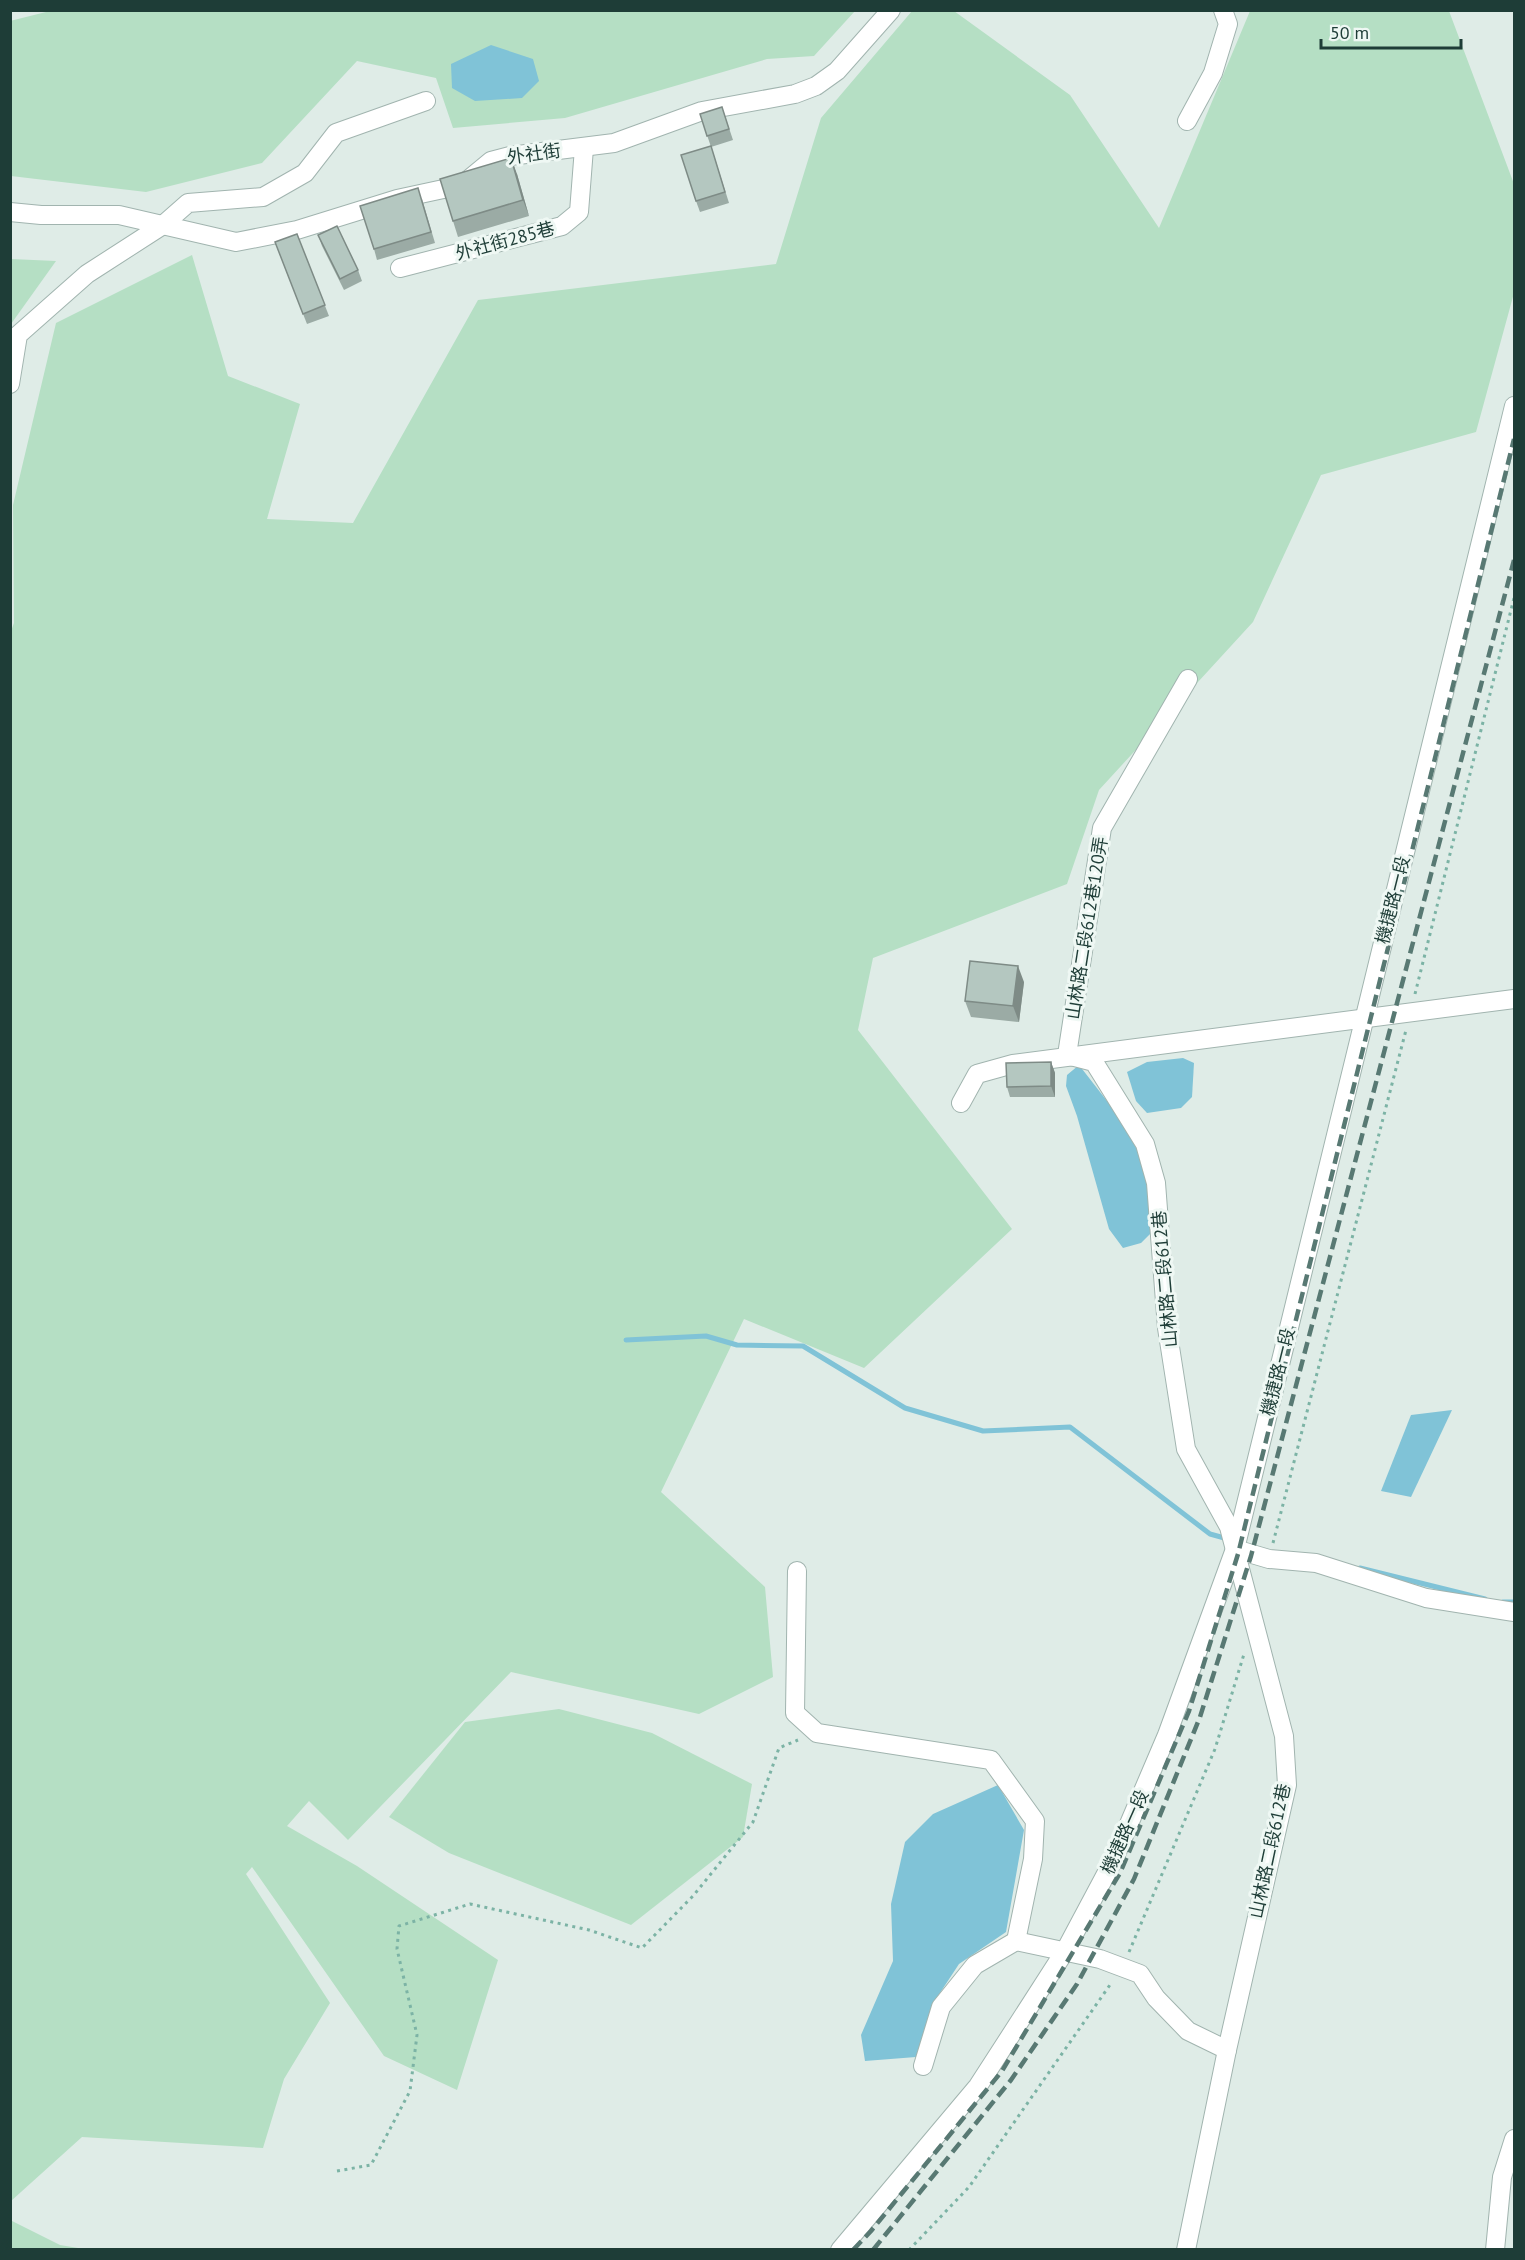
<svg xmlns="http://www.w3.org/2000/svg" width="1525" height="2260" viewBox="0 0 1525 2260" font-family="'PT Sans','Noto Sans TC',sans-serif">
	<rect width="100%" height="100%" fill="#dfece7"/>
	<g fill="#b5dfc4">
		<path d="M54,10L855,11L814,56L767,59L565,118L453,128L436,78L357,61L262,163L146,192L11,176L10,21Z"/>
		<path d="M912,11H954L1070,95L1159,228L1250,11H1449L1514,184V293L1476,432L1321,475L1253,622L1099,790L1067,884L873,958L858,1030L1012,1229L864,1368L744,1319L661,1492L765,1587L773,1677L699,1714L511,1672L348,1840L309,1801L287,1826L357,1866L498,1960L457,2090L384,2056L252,1867L246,1874L330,2003L284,2079L263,2148L82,2137L11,2201L10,634L14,623L13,505L56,323L192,255L228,376L300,404L267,519L353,523L478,300L776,264L821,118Z"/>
		<path d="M11,259L56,261L11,324L10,259Z"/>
		<path d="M559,1709L652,1733L752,1784L743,1837L631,1925L449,1853L389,1817L465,1722Z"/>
		<path d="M10,2220L60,2245L84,2249H11Z"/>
	</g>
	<g fill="#80c3d7">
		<path d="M491,45L533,59L539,81L522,98L475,101L452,88L451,64Z"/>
		<path d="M1183,1058L1194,1063L1192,1097L1181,1108L1147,1113L1136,1101L1127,1072L1147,1062Z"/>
		<path d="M1079,1065L1121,1119L1145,1165L1151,1233L1141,1243L1123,1248L1109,1229L1077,1116L1066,1086L1067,1075Z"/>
		<path d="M1452,1410L1411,1497L1381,1491L1411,1415Z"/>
		<path d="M998,1785L1024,1830L1006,1932L959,1964L934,2002L916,2057L865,2061L861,2035L893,1961L891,1904L905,1842L933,1814Z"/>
	</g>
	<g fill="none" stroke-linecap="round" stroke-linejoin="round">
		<g stroke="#80c3d7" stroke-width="5">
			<path d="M626,1340L706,1336L737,1345L803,1346L905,1408L983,1431L1070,1427L1210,1534L1228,1539"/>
			<path d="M1360,1568L1485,1599"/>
			<path d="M1503,1602H1514"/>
		</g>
		<g stroke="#a1b4af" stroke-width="20">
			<g id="minor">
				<path d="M1187,121L1213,73L1228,24L1223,10"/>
				<path d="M10,212L41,215H119L236,242L297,230L397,199L462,185L491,161L510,156L614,143L702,111L795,94L816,86L837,71L891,10"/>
				<path d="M400,268L562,226L579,212L584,148"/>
				<path d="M10,384L18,335L87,274L163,225L188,203L263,197L305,173L336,133L426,101"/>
				<path d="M961,1103L977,1074L1013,1064L1514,999"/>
				<path d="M1235,1549L1269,1559L1316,1563L1426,1598L1514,1612"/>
				<path d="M797,1571L795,1713L817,1733L991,1760L1035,1821L1033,1859L1016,1941"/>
				<path d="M1016,1941L1100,1959L1140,1974L1156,1998L1188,2031L1227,2050"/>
				<path d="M923,2066L941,2007L975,1965L1016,1941"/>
				<path d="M840,2250L978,2086L1065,1951L1114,1859L1167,1735L1235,1549L1514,406"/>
				<path d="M1186,2250L1227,2050L1287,1785L1284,1736L1229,1527L1186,1449L1167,1328L1156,1183L1145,1144L1094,1062L1067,1055L1102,828L1188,679"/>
				<path d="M1495,2250L1502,2177L1514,2139"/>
			</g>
		</g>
		<g stroke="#7cb3a5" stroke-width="3" stroke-dasharray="3 4.5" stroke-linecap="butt">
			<path d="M1415,994L1514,598"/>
			<path d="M1273,1543L1406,1030"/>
			<path d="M1129,1952L1215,1749L1244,1654"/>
			<path d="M337,2171L371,2165L410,2091L417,2035L397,1949L399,1926L470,1904L589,1930L642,1948L693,1896L753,1822L779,1748L798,1740"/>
			<path d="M909,2250L969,2187L1112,1982"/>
		</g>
		<use href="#minor" stroke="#fff" stroke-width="18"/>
		<g stroke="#587973" stroke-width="4.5" stroke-dasharray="12 6" stroke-linecap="butt">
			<path d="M853,2250L871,2231L1002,2071L1120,1873L1189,1711L1238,1554L1514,439"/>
			<path d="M873,2250L1011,2080L1077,1984L1134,1879L1200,1717L1251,1556L1514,560"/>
		</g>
	</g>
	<g fill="#9baba5">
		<path d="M722,107L733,140L711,147L700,114Z"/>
		<path d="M711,146L729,203L700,212L696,201Z"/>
		<path d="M517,174L529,216L458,237L453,221Z"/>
		<path d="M422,199L435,243L377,260L374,249Z"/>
		<path d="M297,234L329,316L307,324L275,242Z"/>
		<path d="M318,235L358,270L362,281L344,290L322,246Z"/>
		<path d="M1024,982L1019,1022L971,1017L965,1001Z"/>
		<path d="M1051,1062L1055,1073V1097H1010L1007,1087Z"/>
	</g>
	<g fill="#7e8b86">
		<path d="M511,158L517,174L529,216L523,200Z"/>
		<path d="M1018,966L1024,982L1019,1022L1013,1006Z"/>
		<path d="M1051,1062L1055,1073V1097L1051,1086Z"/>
	</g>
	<g fill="#b4c7c0" stroke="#7e8b86" stroke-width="1.5">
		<path d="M722,107L729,129L707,136L700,114Z"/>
		<path d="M711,146L725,192L696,201L681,155Z"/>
		<path d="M511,158L523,200L453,221L440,179Z"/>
		<path d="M418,188L431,232L374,249L360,206Z"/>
		<path d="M337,226L358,270L340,279L318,235Z"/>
		<path d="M297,234L325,305L303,314L275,242Z"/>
		<path d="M970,961L1018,966L1013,1006L965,1001Z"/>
		<path d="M1051,1062V1086L1007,1087L1006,1063Z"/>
	</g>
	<g text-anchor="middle" stroke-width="6" stroke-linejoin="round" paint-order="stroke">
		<g font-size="18" fill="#1e3d37" stroke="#eff8f4">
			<text transform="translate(534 154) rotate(-8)" y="6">外社街</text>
			<text transform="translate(505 241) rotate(-15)" y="6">外社街285巷</text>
			<text transform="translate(1393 900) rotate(-76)" y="6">機捷路一段</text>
			<text transform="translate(1087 928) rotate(-81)" y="6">山林路二段612巷120弄</text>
			<text transform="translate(1165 1279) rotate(-95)" y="6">山林路二段612巷</text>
			<text transform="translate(1278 1372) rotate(-76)" y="6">機捷路一段</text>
			<text transform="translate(1125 1832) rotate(-66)" y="6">機捷路一段</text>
			<text transform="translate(1270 1851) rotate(-78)" y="6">山林路二段612巷</text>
		</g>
	</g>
	<rect width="1525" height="2260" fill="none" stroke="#1e3d37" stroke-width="24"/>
	<path d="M1321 39v9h140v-9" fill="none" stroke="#1e3d37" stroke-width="3"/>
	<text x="1330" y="39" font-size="18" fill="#1e3d37" stroke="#eff8f4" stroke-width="4.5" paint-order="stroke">50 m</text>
</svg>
